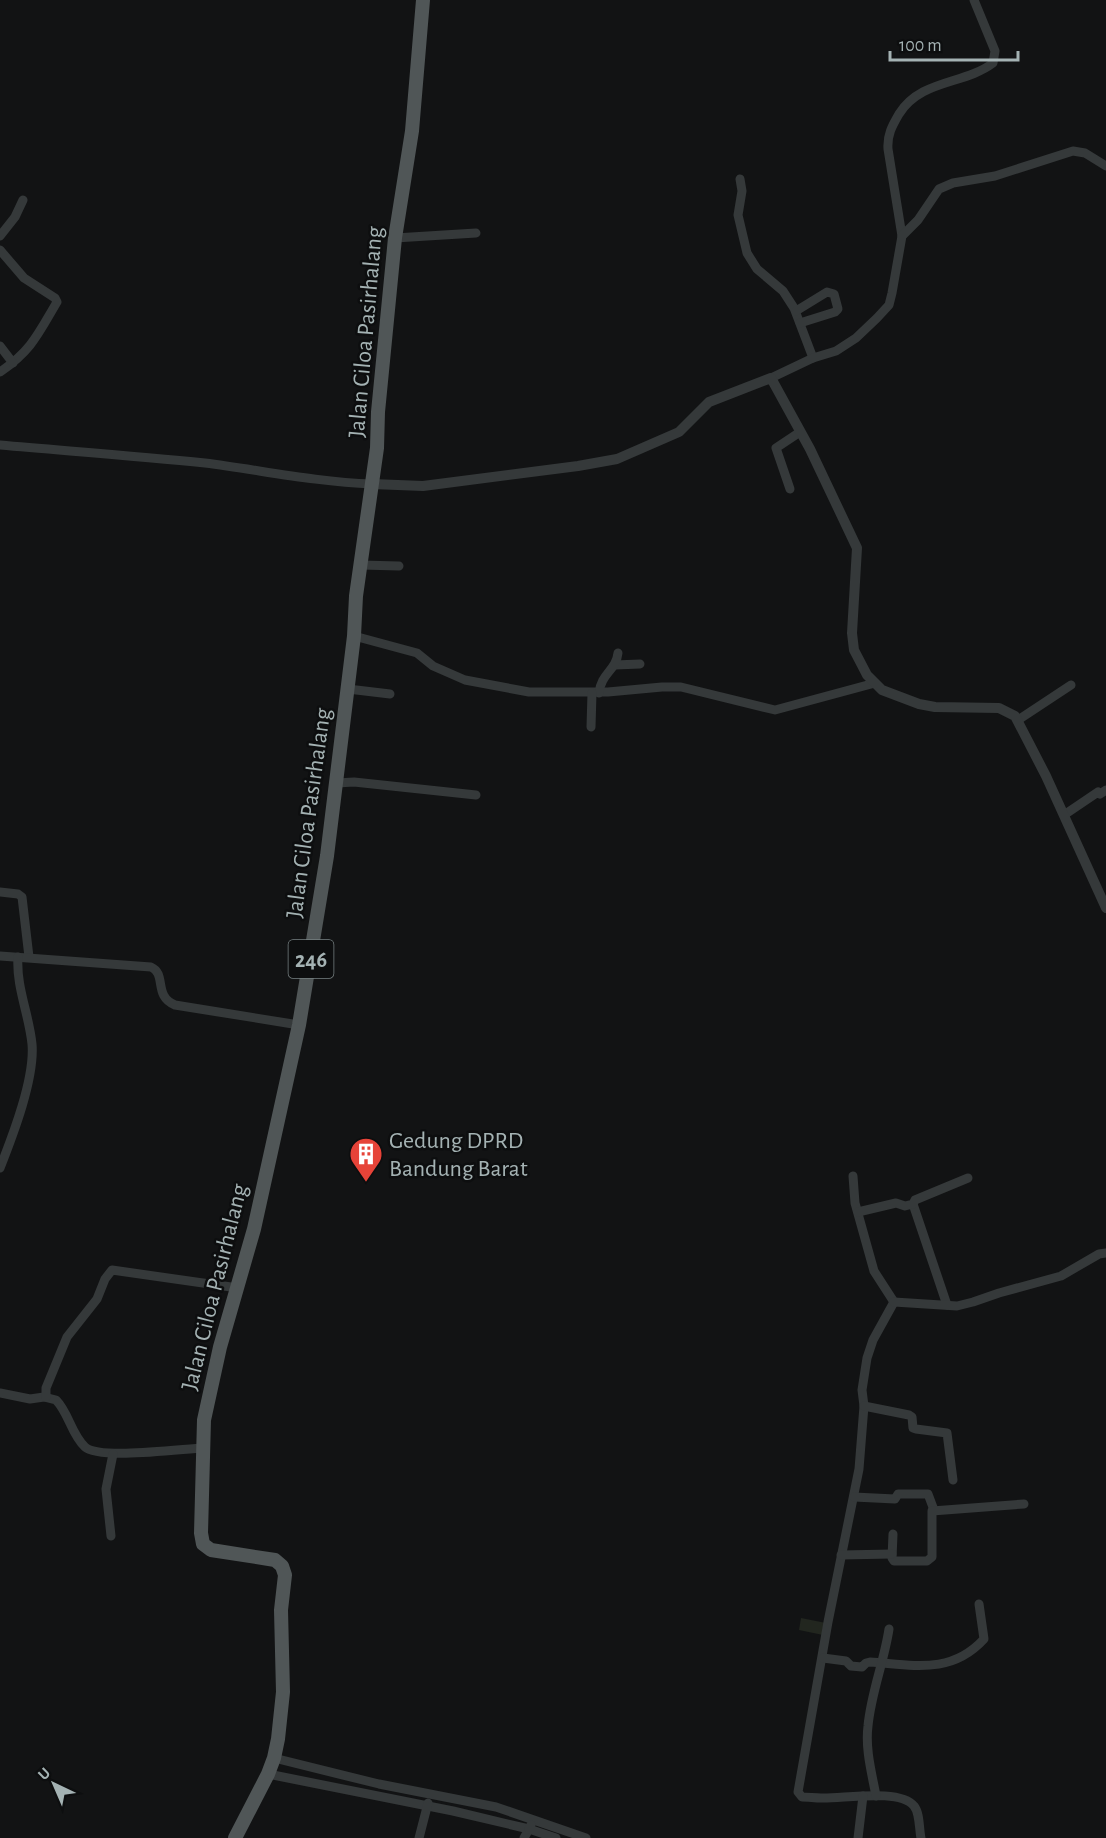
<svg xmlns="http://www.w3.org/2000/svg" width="1106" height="1838" viewBox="0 0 1106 1838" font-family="'Alegreya Sans',sans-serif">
	<rect width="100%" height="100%" fill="#121314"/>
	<path fill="#22261f" d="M801,1618L826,1623L823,1635L799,1630Z"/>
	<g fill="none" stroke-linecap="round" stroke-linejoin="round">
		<g stroke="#35393a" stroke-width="9">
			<path d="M740,179L742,191L738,215L747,253L757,269L783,291L794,308L813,358"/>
			<path d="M0,236L15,217L23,200"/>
			<path d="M902,236L888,149C887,135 892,126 899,114C921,79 964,85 993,63L995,51L974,0"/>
			<path d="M395,238L476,233"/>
			<path d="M0,250L24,278L55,298L57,302C38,334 32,350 0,372"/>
			<path d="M796,311L827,292L834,294L838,309L835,312L800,323"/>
			<path d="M0,346L13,363"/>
			<path d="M771,378L813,358L836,351L856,338L877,318L889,305L892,293L902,236L918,220L939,189L953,183L995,176L1073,151L1085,153L1106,166"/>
			<path d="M0,445C68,451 136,456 205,463C260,470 316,482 372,484"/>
			<path d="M790,489L776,448L800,432"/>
			<path d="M361,565L399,566"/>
			<path d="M354,636L417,653L433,666L465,680L529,692H608L662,687H681L775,710L875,683"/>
			<path d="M615,665L640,664"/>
			<path d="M348,689L390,694"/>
			<path d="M599,693C601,673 616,671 618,653"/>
			<path d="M1018,720L1071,685"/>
			<path d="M591,727L592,693"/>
			<path d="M337,783L354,782L476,795"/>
			<path d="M1064,815L1098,792L1100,794L1106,790"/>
			<path d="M0,892L18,894L22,897L29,957"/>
			<path d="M0,956L151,967C167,974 153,996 175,1005L299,1025"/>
			<path d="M0,1168C13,1135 35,1078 32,1044C29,1014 16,987 18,957"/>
			<path d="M853,1176L855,1203L874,1271L894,1302"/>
			<path d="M913,1204L947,1305"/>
			<path d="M858,1212L896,1203L905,1206L913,1204L915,1200L968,1178"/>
			<path d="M894,1302L873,1340L867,1358L862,1390L864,1406L859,1469L828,1622L798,1792L802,1797C808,1797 815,1798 821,1798C842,1799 900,1788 914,1806C920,1813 919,1829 921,1838"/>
			<path d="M894,1302L957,1306L973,1302L999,1293L1061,1276L1099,1254L1106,1253"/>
			<path d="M0,1393L30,1399L44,1397L56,1400C69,1413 71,1434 85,1447C99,1460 181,1449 203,1448"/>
			<path d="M46,1397V1388L67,1337L97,1299L105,1279L112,1270L238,1288"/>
			<path d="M864,1406L909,1415L912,1417L913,1428L916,1429L947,1433L953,1480"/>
			<path d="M854,1497L895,1499L898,1494H928L934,1510"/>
			<path d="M893,1534L892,1558L894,1561H927L932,1557V1511L1024,1504"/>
			<path d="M111,1536L106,1489L113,1454"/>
			<path d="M841,1555L892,1554"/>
			<path d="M823,1658L846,1661L851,1666L862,1667L866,1663L870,1662C913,1665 951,1675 984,1639L979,1604"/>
			<path d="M274,1758L379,1784L496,1807L586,1838"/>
			<path d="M268,1774L453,1811L529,1829L524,1838"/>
			<path d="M876,1796C872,1774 865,1749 868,1726C871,1693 884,1662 889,1629"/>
			<path d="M531,1825L529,1829L556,1838"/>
			<path d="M419,1838L428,1803"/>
			<path d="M858,1838L863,1796"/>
		</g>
		<path stroke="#35393a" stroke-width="10" d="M372,484L423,486L578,466L617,459L679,432L709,402L771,378L810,449L857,548L852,633L854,650L867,675L882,690L919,704L935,707L999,708L1015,716L1046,776L1106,908"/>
		<path stroke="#505657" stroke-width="14" d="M235,1838L268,1774L274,1758L278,1739L283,1692L281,1610L285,1575L282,1566L275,1560L211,1550L203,1544L201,1533L204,1420L220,1347L254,1229L299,1025L327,856L354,636L356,596L377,448L378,412L395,238L412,131L423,0"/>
	</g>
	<defs>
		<g id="building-pin" transform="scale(1.725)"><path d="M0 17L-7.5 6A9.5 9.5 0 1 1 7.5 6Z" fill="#e64338" stroke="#0d0e0f"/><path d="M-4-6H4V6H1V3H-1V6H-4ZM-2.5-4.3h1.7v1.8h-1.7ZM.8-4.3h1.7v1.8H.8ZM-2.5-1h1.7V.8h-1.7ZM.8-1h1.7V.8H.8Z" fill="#fff"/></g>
	</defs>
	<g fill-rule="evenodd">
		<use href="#building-pin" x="366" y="1154"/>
	</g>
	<g text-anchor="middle" stroke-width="5" stroke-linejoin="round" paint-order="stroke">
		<rect fill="#0d0e0f" stroke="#778182" stroke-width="1.5" x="288.5" y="940" width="45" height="38" rx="4.5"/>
		<g font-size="22" font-weight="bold" fill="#a4b2b3">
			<text x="311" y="967">246</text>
		</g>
		<g font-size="24" fill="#a4b2b3" stroke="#0d0e0f">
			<text transform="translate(365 332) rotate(-85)" y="8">Jalan Ciloa Pasirhalang</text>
			<text transform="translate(308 813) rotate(-82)" y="8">Jalan Ciloa Pasirhalang</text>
			<text transform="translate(214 1287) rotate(-76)" y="8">Jalan Ciloa Pasirhalang</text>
		</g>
		<g font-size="24" fill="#a4b2b3" stroke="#0d0e0f" text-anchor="start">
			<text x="389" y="1148">Gedung DPRD<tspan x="389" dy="28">Bandung Barat</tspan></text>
		</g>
	</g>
	<g transform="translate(54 1784) rotate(316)" stroke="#0d0e0f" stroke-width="4.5" paint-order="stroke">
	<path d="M0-4.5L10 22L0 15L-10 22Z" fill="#a4b2b3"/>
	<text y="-9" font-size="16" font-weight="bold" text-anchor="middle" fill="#a4b2b3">U</text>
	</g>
	<path d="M890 51v9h128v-9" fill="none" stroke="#a4b2b3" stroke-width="3"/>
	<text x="899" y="51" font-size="18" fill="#a4b2b3" stroke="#0d0e0f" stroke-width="4.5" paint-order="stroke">100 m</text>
</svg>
